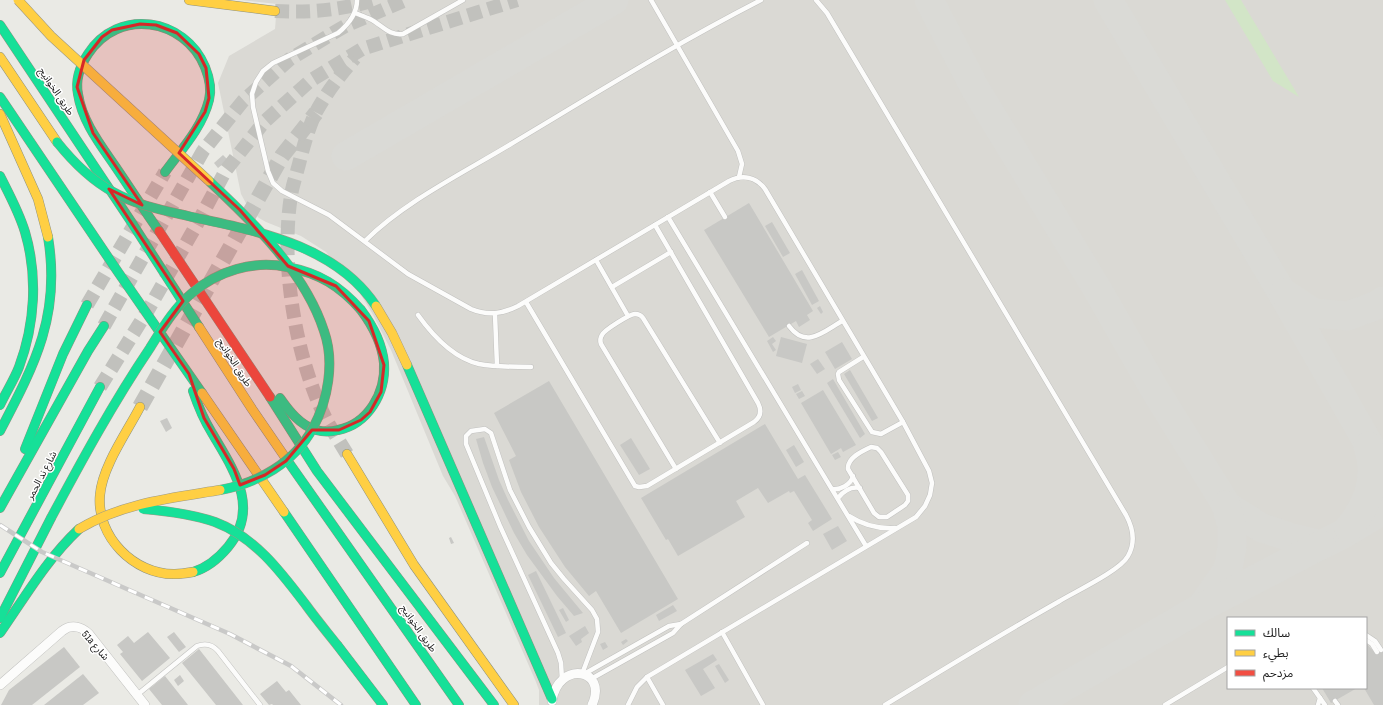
<svg xmlns="http://www.w3.org/2000/svg" width="1383" height="705" viewBox="0 0 1383 705" font-family="'Archivo Narrow','Noto Sans Arabic',sans-serif">
	<rect width="100%" height="100%" fill="#eaeae5"/>
	<path fill="#dad9d4" fill-rule="evenodd" d="M241,0H1383V705H539V690L536,682L455,496L443,476L391,350L372,313L361,295L326,252L301,236L266,222L259,218L248,207L241,194L218,83L229,56L275,29L277,4ZM1228,618H1366V688H1228Z"/>
	<path fill="#d2e5c7" d="M1225,0H1241L1299,97L1273,81Z"/>
	<g fill="none" stroke-linecap="round" stroke-linejoin="round">
		<g stroke="#dadad6" stroke-width="29">
			<path d="M929,0L976,90L1096,287L1155,390L1227,506L1262,528L1293,538L1321,545L1343,534L1383,510"/>
			<path d="M1108,0L1281,291L1383,469"/>
			<path d="M346,156L614,0"/>
			<path d="M1284,293L1314,313L1348,316L1377,305L1383,301"/>
			<path d="M1349,528C1369,504 1378,476 1368,446"/>
			<path d="M1204,603L1228,569L1232,547V526L1226,505"/>
			<path d="M1033,705L1202,607L1321,545"/>
		</g>
	</g>
	<g fill="#c8c8c5">
		<path d="M223,155L228,160L218,168L214,163Z"/>
		<path d="M749,203L813,311L807,315L810,320L799,327L796,321L769,337L704,230Z"/>
		<path d="M772,222L790,253L783,257L765,226Z"/>
		<path d="M802,270L819,301L812,305L795,274Z"/>
		<path d="M820,306L823,312L821,314L817,308Z"/>
		<path d="M773,337L776,341L772,344L776,350L773,352L767,341Z"/>
		<path d="M781,337L807,344L802,363L776,356Z"/>
		<path d="M842,342L852,359L835,369L825,352Z"/>
		<path d="M818,359L825,369L817,374L810,364Z"/>
		<path d="M850,370L878,418L872,421L844,374Z"/>
		<path d="M833,379L865,434L860,438L827,383Z"/>
		<path d="M549,381L678,599L621,633L596,591L589,596L565,567L539,527L521,492L509,460L516,456L494,413Z"/>
		<path d="M798,384L801,390L795,393L792,387Z"/>
		<path d="M823,390L856,445L843,452L841,448L831,454L801,403Z"/>
		<path d="M802,391L805,396L799,399L796,394Z"/>
		<path d="M167,418L172,428L166,432L160,421Z"/>
		<path d="M765,424L798,479L805,475L832,519L813,531L808,523L812,520L794,491L790,493L789,491L768,503L758,488L736,501L745,517L678,556L668,539L666,540L641,498Z"/>
		<path d="M484,437L499,480L508,500L529,541L554,578L583,613L574,616L557,596L527,555L514,533L492,487L483,463L476,439Z"/>
		<path d="M631,438L650,469L639,475L620,445Z"/>
		<path d="M794,445L804,462L796,467L786,450Z"/>
		<path d="M838,452L841,457L835,460L832,455Z"/>
		<path d="M838,526L847,541L832,550L823,534Z"/>
		<path d="M451,537L454,543L451,544L449,538Z"/>
		<path d="M536,571L566,633L558,637L528,575Z"/>
		<path d="M673,605L677,611L659,621L656,615Z"/>
		<path d="M563,608L569,620L566,622L559,610Z"/>
		<path d="M585,626L589,633L581,639L582,642L576,646L569,636Z"/>
		<path d="M148,632L170,658L142,681L120,654L123,652L117,645L128,636L134,643Z"/>
		<path d="M174,632L186,647L179,652L167,637Z"/>
		<path d="M626,639L628,641L623,645L621,642Z"/>
		<path d="M605,642L608,647L603,650L600,644Z"/>
		<path d="M1366,643L1375,653L1383,649V705H1374L1364,688H1366Z"/>
		<path d="M64,647L80,667L32,705H1L9,690Z"/>
		<path d="M199,649L243,705H216L182,663Z"/>
		<path d="M713,654L717,660L703,669L715,688L701,696L685,670Z"/>
		<path d="M719,664L729,680L725,683L715,666Z"/>
		<path d="M83,674L99,693L83,705H44Z"/>
		<path d="M180,675L184,681L178,686L174,680Z"/>
		<path d="M165,676L188,705H162L149,689Z"/>
		<path d="M277,681L286,692L289,690L301,705H273L272,704L269,705L260,694Z"/>
		<path d="M1322,688H1357L1331,703Z"/>
	</g>
	<g fill="none" stroke-linecap="round" stroke-linejoin="round">
		<g stroke="#c1c1bd" stroke-width="14" stroke-dasharray="14 7" stroke-linecap="butt">
			<path d="M275,11C310,13 342,10 375,0"/>
			<path d="M87,305L165,172"/>
			<path d="M104,326L203,151L243,101L290,59L345,26L406,0"/>
			<path d="M100,387L148,310L197,224L226,170L264,122L310,81L362,49L517,0"/>
			<path d="M347,454C341,444 334,433 328,423C295,360 279,260 292,190C294,181 297,172 299,164C303,148 309,126 316,112C327,92 340,75 355,58"/>
		</g>
		<path stroke="#c1c1bd" stroke-width="16" stroke-dasharray="16 8" stroke-linecap="butt" d="M140,407L282,156L316,113"/>
		<g stroke="#c1c1bf" stroke-width="5.5">
			<g id="lane">
				<path d="M357,0C357,14 349,24 338,33L273,63L263,71L256,82L252,94L253,107L268,171L273,183L282,191L329,215L408,274L471,309C488,316 502,314 518,306L729,181C743,174 756,177 765,189L903,422L929,471L932,483L930,495L925,506L916,517L647,677L637,687L628,705"/>
				<path d="M651,0L738,151L742,164L739,177"/>
				<path d="M816,0L827,13L1126,515C1133,528 1136,542 1128,556C1120,571 1074,592 1058,602C1000,635 942,670 885,705"/>
				<path d="M355,13C360,15 366,17 370,19C382,25 389,36 403,34L463,0"/>
				<path d="M710,192L725,217"/>
				<path d="M668,217L866,546"/>
				<path d="M365,241C404,202 463,173 511,144C593,95 675,44 761,0"/>
				<path d="M596,260L628,316"/>
				<path d="M612,287L671,252"/>
				<path d="M526,302L635,486L639,487L647,486L754,422C761,417 762,411 758,403L655,225"/>
				<path d="M495,314L497,366"/>
				<path d="M418,315C433,336 453,358 479,364C496,367 514,367 531,367"/>
				<path d="M789,326C806,349 823,332 842,321"/>
				<path d="M863,357L839,372L838,374L839,380L872,432L881,434L903,422"/>
				<path d="M871,447L877,448L881,452L908,495V501L905,505L887,517H879L874,513L848,469C847,458 862,451 871,447Z"/>
				<path d="M676,469L601,344C600,341 600,338 602,335C604,330 630,314 635,314C639,314 641,315 643,318L720,443"/>
				<path d="M832,489C840,490 851,485 853,476"/>
				<path d="M838,498C843,492 851,486 860,488"/>
				<path d="M849,516C863,525 878,529 895,528"/>
				<path d="M722,632L763,705"/>
				<path d="M1366,635L1375,641L1381,650"/>
				<path d="M1366,640L1372,644L1377,652"/>
				<path d="M584,674L669,626L681,624"/>
				<path d="M647,677L663,705"/>
				<path d="M591,679L673,633L681,624L807,543"/>
				<path d="M562,680L561,663L558,653L500,526L466,444V436L471,431L485,429L491,433L510,490L529,527L551,563L564,579L592,610L597,619L598,632L582,674"/>
				<path d="M1313,688L1325,705"/>
				<path d="M137,695L197,646C205,643 212,644 218,651L260,705"/>
				<path d="M1335,701L1338,705"/>
				<path d="M1165,705L1228,667"/>
				<path d="M1318,705L1320,698"/>
			</g>
		</g>
		<g stroke="#c1c1bf" stroke-width="10">
			<g id="street">
				<path d="M0,685L62,631C71,624 81,626 89,634L145,705"/>
				<path d="M552,701C558,660 609,668 592,705"/>
			</g>
		</g>
		<g stroke="#8e9280" stroke-width="10">
			<g id="fast">
				<path d="M0,25L132,223L199,327"/>
				<path d="M0,97L118,272L202,393"/>
				<path d="M0,176C9,194 19,212 25,232C38,276 35,324 19,367C14,380 6,392 0,405"/>
				<path d="M159,231C144,210 130,188 115,166C100,144 82,121 78,94C75,79 80,66 88,54C118,7 185,18 205,67C209,77 212,89 209,100C202,128 181,150 165,172"/>
				<path d="M407,365L552,699"/>
				<path d="M270,397L317,471L494,705"/>
				<path d="M280,398C289,411 300,425 316,430C323,432 331,432 338,430C368,424 386,393 384,363C382,343 373,326 361,310"/>
				<path d="M0,431C35,364 61,315 48,237"/>
				<path d="M25,449L63,354L87,305"/>
				<path d="M287,460L459,705"/>
				<path d="M0,508L88,351L104,326"/>
				<path d="M284,512L416,705"/>
				<path d="M193,572C207,568 218,559 228,547C261,508 233,469 212,433C204,420 198,406 193,391"/>
				<path d="M0,573L100,387"/>
				<path d="M0,618L51,518"/>
				<path d="M0,633C25,597 47,559 79,529"/>
				<path d="M338,646L383,705"/>
			</g>
		</g>
		<g stroke="#8e9280" stroke-width="10">
			<g id="slow">
				<path d="M189,0L275,11"/>
				<path d="M0,57L57,142"/>
				<path d="M0,114L38,199L48,237"/>
				<path d="M199,327L252,409L287,460"/>
				<path d="M202,393L284,512"/>
				<path d="M140,407C127,432 102,467 100,495C96,536 134,575 175,574C181,574 187,573 193,572"/>
				<path d="M347,454L414,565L514,705"/>
			</g>
		</g>
		<g stroke="#8e9280" stroke-width="10">
			<path id="jam" d="M159,231L270,397"/>
		</g>
		<use href="#lane" stroke="#fcfcfb" stroke-width="4.5"/>
		<use href="#street" stroke="#fcfcfb" stroke-width="9"/>
		<use href="#fast" stroke="#16e098" stroke-width="9"/>
		<use href="#slow" stroke="#ffcf43" stroke-width="9"/>
		<use href="#jam" stroke="#f24e42" stroke-width="9"/>
		<g stroke="#c9c9c8" stroke-width="4.5">
			<path id="rail" d="M0,525L42,552L230,634L291,666L341,705"/>
		</g>
		<use href="#rail" stroke="#fff" stroke-width="3" stroke-dasharray="9" stroke-linecap="butt"/>
		<g stroke="#9e9a85" stroke-width="10" stroke-linecap="butt">
			<g id="fast-bridge">
				<path d="M57,142C73,162 91,180 113,192C136,205 162,210 188,216C255,231 335,244 376,306"/>
				<path d="M209,181C253,222 305,272 324,331C335,362 328,400 313,428C294,463 258,483 220,490"/>
				<path d="M143,509C167,511 192,514 215,522C255,537 281,572 306,605C316,619 327,632 338,646"/>
				<path d="M51,518C82,460 113,403 150,348C162,329 174,308 192,293C218,271 253,260 287,267C319,273 340,286 361,310"/>
			</g>
		</g>
		<g stroke="#9e9a85" stroke-width="10" stroke-linecap="butt">
			<g id="slow-bridge">
				<path d="M18,0L51,36L209,181"/>
				<path d="M376,306L392,333L407,365"/>
				<path d="M79,529C123,503 171,498 220,490"/>
			</g>
		</g>
		<use href="#fast-bridge" stroke="#16e098" stroke-width="9"/>
		<use href="#slow-bridge" stroke="#ffcf43" stroke-width="9"/>
	</g>
	<path fill="#d62828" fill-opacity="0.2" stroke="#d62828" stroke-width="3" stroke-linejoin="round" d="M140,24L156,25L177,33L199,54L206,68L209,98L205,112L179,153L240,210L288,266L336,286L369,321L384,365L381,392L370,412L361,420L339,430H312L286,461L265,475L240,485L234,469L204,418L189,374L160,332L183,301L109,189L142,205L93,133L77,87L84,60L102,37L112,30Z"/>
	<g text-anchor="middle" stroke-width="3" stroke-linejoin="round" paint-order="stroke">
		<g font-size="10" fill="#1c1c1c" stroke="#fff">
			<text transform="translate(57 91) rotate(56)" y="4">طريق الخوانيج</text>
			<text transform="translate(235 362) rotate(57)" y="4">طريق الخوانيج</text>
			<text transform="translate(41 475) rotate(-62)" y="4">شارع ند الحمر</text>
			<text transform="translate(419 628) rotate(55)" y="4">طريق الخوانيج</text>
			<text transform="translate(96 645) rotate(49)" y="4">51a شارع</text>
		</g>
	</g>
	<rect x="1227" y="617" width="140" height="72" fill="#ffffff" stroke="#a4a4a4"/>
	<rect x="1235" y="630" width="20" height="6" fill="#16e098" stroke="#a4a4a4"/>
	<text x="1263" y="637" font-size="12" fill="#1c1c1c">سالك</text>
	<rect x="1235" y="650" width="20" height="6" fill="#ffcf43" stroke="#a4a4a4"/>
	<text x="1263" y="657" font-size="12" fill="#1c1c1c">بطيء</text>
	<rect x="1235" y="670" width="20" height="6" fill="#f24e42" stroke="#a4a4a4"/>
	<text x="1263" y="677" font-size="12" fill="#1c1c1c">مزدحم</text>
</svg>
